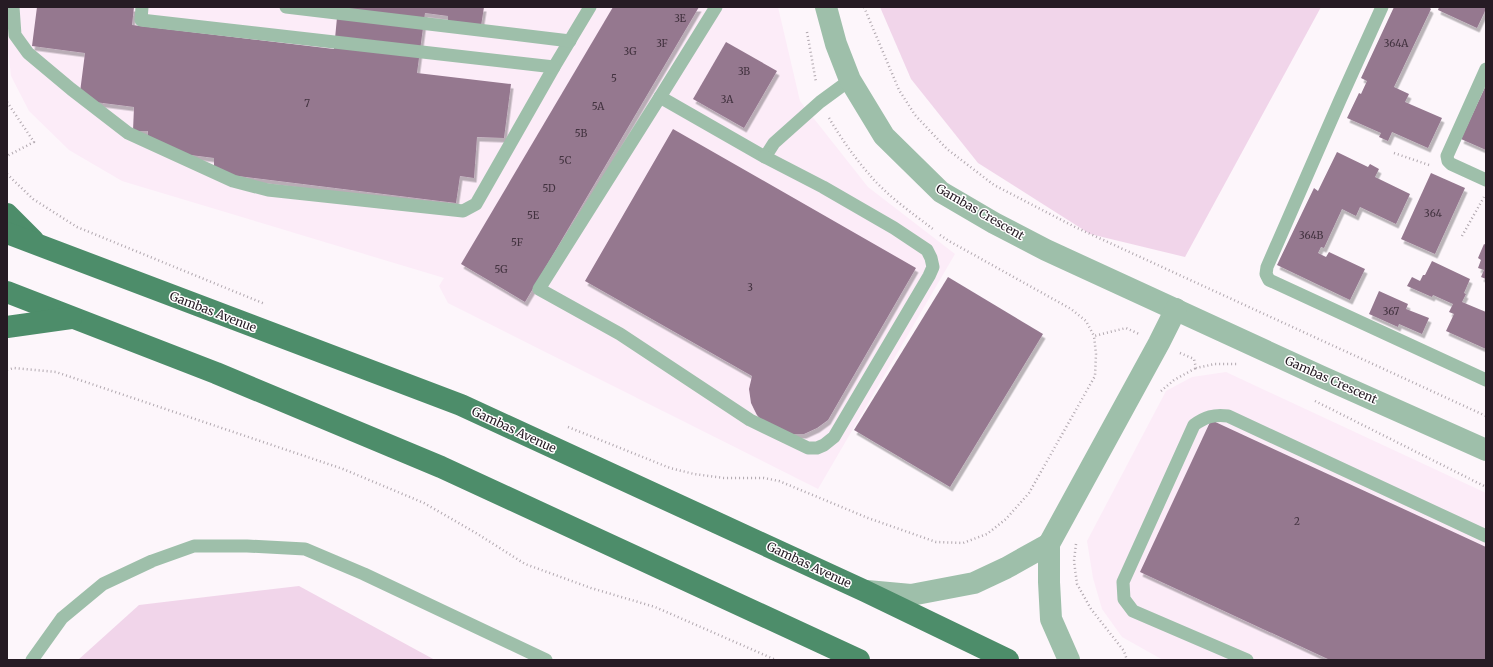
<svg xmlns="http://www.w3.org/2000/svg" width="1493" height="667" viewBox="0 0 1493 667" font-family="Merriweather,serif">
	<defs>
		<filter id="shadow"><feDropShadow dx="2.5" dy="4.5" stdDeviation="0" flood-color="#0004"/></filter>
	</defs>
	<rect width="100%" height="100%" fill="#fdf6fb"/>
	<g fill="#fcecf8">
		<path d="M7,7H778L800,101L868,187L955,254L818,489L448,303L439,286L444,278L122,181L69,150L29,111L11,76L7,40Z"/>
		<path d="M1226,372L1486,493V660H1163L1122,637L1102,609L1093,578L1087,541L1166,391L1192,377Z"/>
	</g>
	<g fill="#f1d5ea">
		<path d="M880,7H1321L1185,257L1090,234L978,163L911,79Z"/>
		<path d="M299,586L435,660H78L139,605Z"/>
	</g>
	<g fill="#95788f" filter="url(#shadow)">
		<path d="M37,7H134L132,25L334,49L338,7H484L481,26L448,23V16L425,13L417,73L511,84L504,138L477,137L474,178L460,176L456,203L214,173V158L167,152L147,144L148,131H133L134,107L79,100L85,53L32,46Z"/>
		<path d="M613,7H699L525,302L461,264Z"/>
		<path d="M1394,7H1429L1431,9L1394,87L1409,94L1405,102L1442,118L1428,148L1392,132L1388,141L1379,137L1381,133L1347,118L1359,93L1361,94L1367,81L1361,78Z"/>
		<path d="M1439,7H1486V9L1477,28L1438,10Z"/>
		<path d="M726,42L777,71L744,128L693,99Z"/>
		<path d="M1486,85V150L1461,139Z"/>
		<path d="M673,129L916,268L828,420L817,428L804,434H791L766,425L757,415L751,403L749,389L752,376L585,281Z"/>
		<path d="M1337,152L1368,167L1370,164L1379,169L1375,177L1410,194L1396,224L1360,207L1356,216L1342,209L1324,248L1321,247L1318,253L1326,257L1329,252L1365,269L1350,300L1277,265L1314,188L1318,191Z"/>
		<path d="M1431,173L1465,188L1435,254L1401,239Z"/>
		<path d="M1484,244L1486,245V279L1481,277L1484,270L1478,268L1481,260L1478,258Z"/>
		<path d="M1432,261L1470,279L1464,293L1466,294L1462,302L1486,312V349L1446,331L1454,314L1449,312L1453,304L1433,295L1432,297L1407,286L1412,277L1420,281L1423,275H1425Z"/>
		<path d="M948,277L1043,334L950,487L854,430Z"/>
		<path d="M1379,291L1408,304L1406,309L1429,318L1422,334L1399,324L1398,327L1369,314Z"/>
		<path d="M1211,420L1486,547V660H1330L1140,572Z"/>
	</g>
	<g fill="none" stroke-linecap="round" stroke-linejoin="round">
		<g stroke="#b1a8af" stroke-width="2.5" stroke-dasharray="1 3" stroke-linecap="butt">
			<path d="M864,7L899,90L915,115L947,149L994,185L1075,227L1486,416"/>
			<path d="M807,32L816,82"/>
			<path d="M7,102L34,142L7,156"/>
			<path d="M829,118C841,138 854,157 869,174C886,195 912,213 933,229"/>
			<path d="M1394,153L1429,165"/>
			<path d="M7,174L33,199L77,227L265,304"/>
			<path d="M940,235L949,241L1071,309L1086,321L1094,336L1126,328L1139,334"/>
			<path d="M1462,236L1484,197"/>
			<path d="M1180,353L1194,359L1196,368L1215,364H1237"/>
			<path d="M7,370L14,368L56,372L343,469L424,503L476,533L525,564L591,588L655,607L776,660"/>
			<path d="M1161,391L1174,380L1196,368"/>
			<path d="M1315,401L1486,487"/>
			<path d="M568,427L670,468L694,474L724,478H764L779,481L868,518L936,542L963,543L987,534L1006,519L1029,493L1095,376L1096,354L1094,336"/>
			<path d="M1076,544L1074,561L1077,584L1091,609L1124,651L1127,660"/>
		</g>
		<g stroke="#9ebfaa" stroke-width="13">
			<path d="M13,7L15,35L28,53L71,89L128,133L233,181L268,190L463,211L476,204L554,67L590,7"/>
			<path d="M142,7L141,20L554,67"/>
			<path d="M286,7L570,41"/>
			<path d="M716,7L660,97L765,157L774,143L820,102L850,80"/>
			<path d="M1382,7L1340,100L1267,267L1266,274L1269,280L1486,380"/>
			<path d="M1486,69L1447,156L1448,161L1451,164L1486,180"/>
			<path d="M660,97L539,289L620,334L750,420L808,448H817L824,445L834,437L929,276L933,267L931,258L927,250L894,228L823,187L765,157"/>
			<path d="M32,660L62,618L103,584L152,561L194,546H247L305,549L364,574L546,660"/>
			<path d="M1247,660L1133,611L1124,599L1123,582L1194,425C1205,417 1214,414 1228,416L1486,536"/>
		</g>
		<g stroke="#9ebfaa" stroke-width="22">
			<path d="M826,7L836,44L850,80L884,136L941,192L994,223L1046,250L1320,376L1486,450"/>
			<path d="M867,591L911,595L974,583L1006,568L1049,544"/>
			<path d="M1069,660L1051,619L1049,582V544L1159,343L1176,309"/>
		</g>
		<g stroke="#4d8d6a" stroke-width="22">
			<path d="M7,214L33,240"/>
			<path d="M7,233L461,405L865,591L1008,660"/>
			<path d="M7,292L216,373L441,467L859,660"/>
			<path d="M7,327L71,318"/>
		</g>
	</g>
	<g text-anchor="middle" stroke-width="3" stroke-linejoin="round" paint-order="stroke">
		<g font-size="10" fill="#42323f">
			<text x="680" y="22">3E</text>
			<text x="662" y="47">3F</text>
			<text x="1396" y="47">364A</text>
			<text x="630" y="55">3G</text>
			<text x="744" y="75">3B</text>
			<text x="614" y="82">5</text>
			<text x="727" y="103">3A</text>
			<text x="307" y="107">7</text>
			<text x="598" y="110">5A</text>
			<text x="581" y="137">5B</text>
			<text x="565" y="164">5C</text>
			<text x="549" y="192">5D</text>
			<text x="1433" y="217">364</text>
			<text x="533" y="219">5E</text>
			<text x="1311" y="239">364B</text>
			<text x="517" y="246">5F</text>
			<text x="501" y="273">5G</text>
			<text x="750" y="291">3</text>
			<text x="1391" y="315">367</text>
			<text x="1297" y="525">2</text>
		</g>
		<g font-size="12" fill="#261b24" stroke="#fff">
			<text transform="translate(980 212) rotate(30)" y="4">Gambas Crescent</text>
			<text transform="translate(213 312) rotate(21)" y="4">Gambas Avenue</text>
			<text transform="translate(1331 380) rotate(24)" y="4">Gambas Crescent</text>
			<text transform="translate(514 430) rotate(25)" y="4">Gambas Avenue</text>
			<text transform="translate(809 565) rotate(25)" y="4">Gambas Avenue</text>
		</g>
	</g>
	<rect width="1493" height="667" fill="none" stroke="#261b24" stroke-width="16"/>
</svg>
